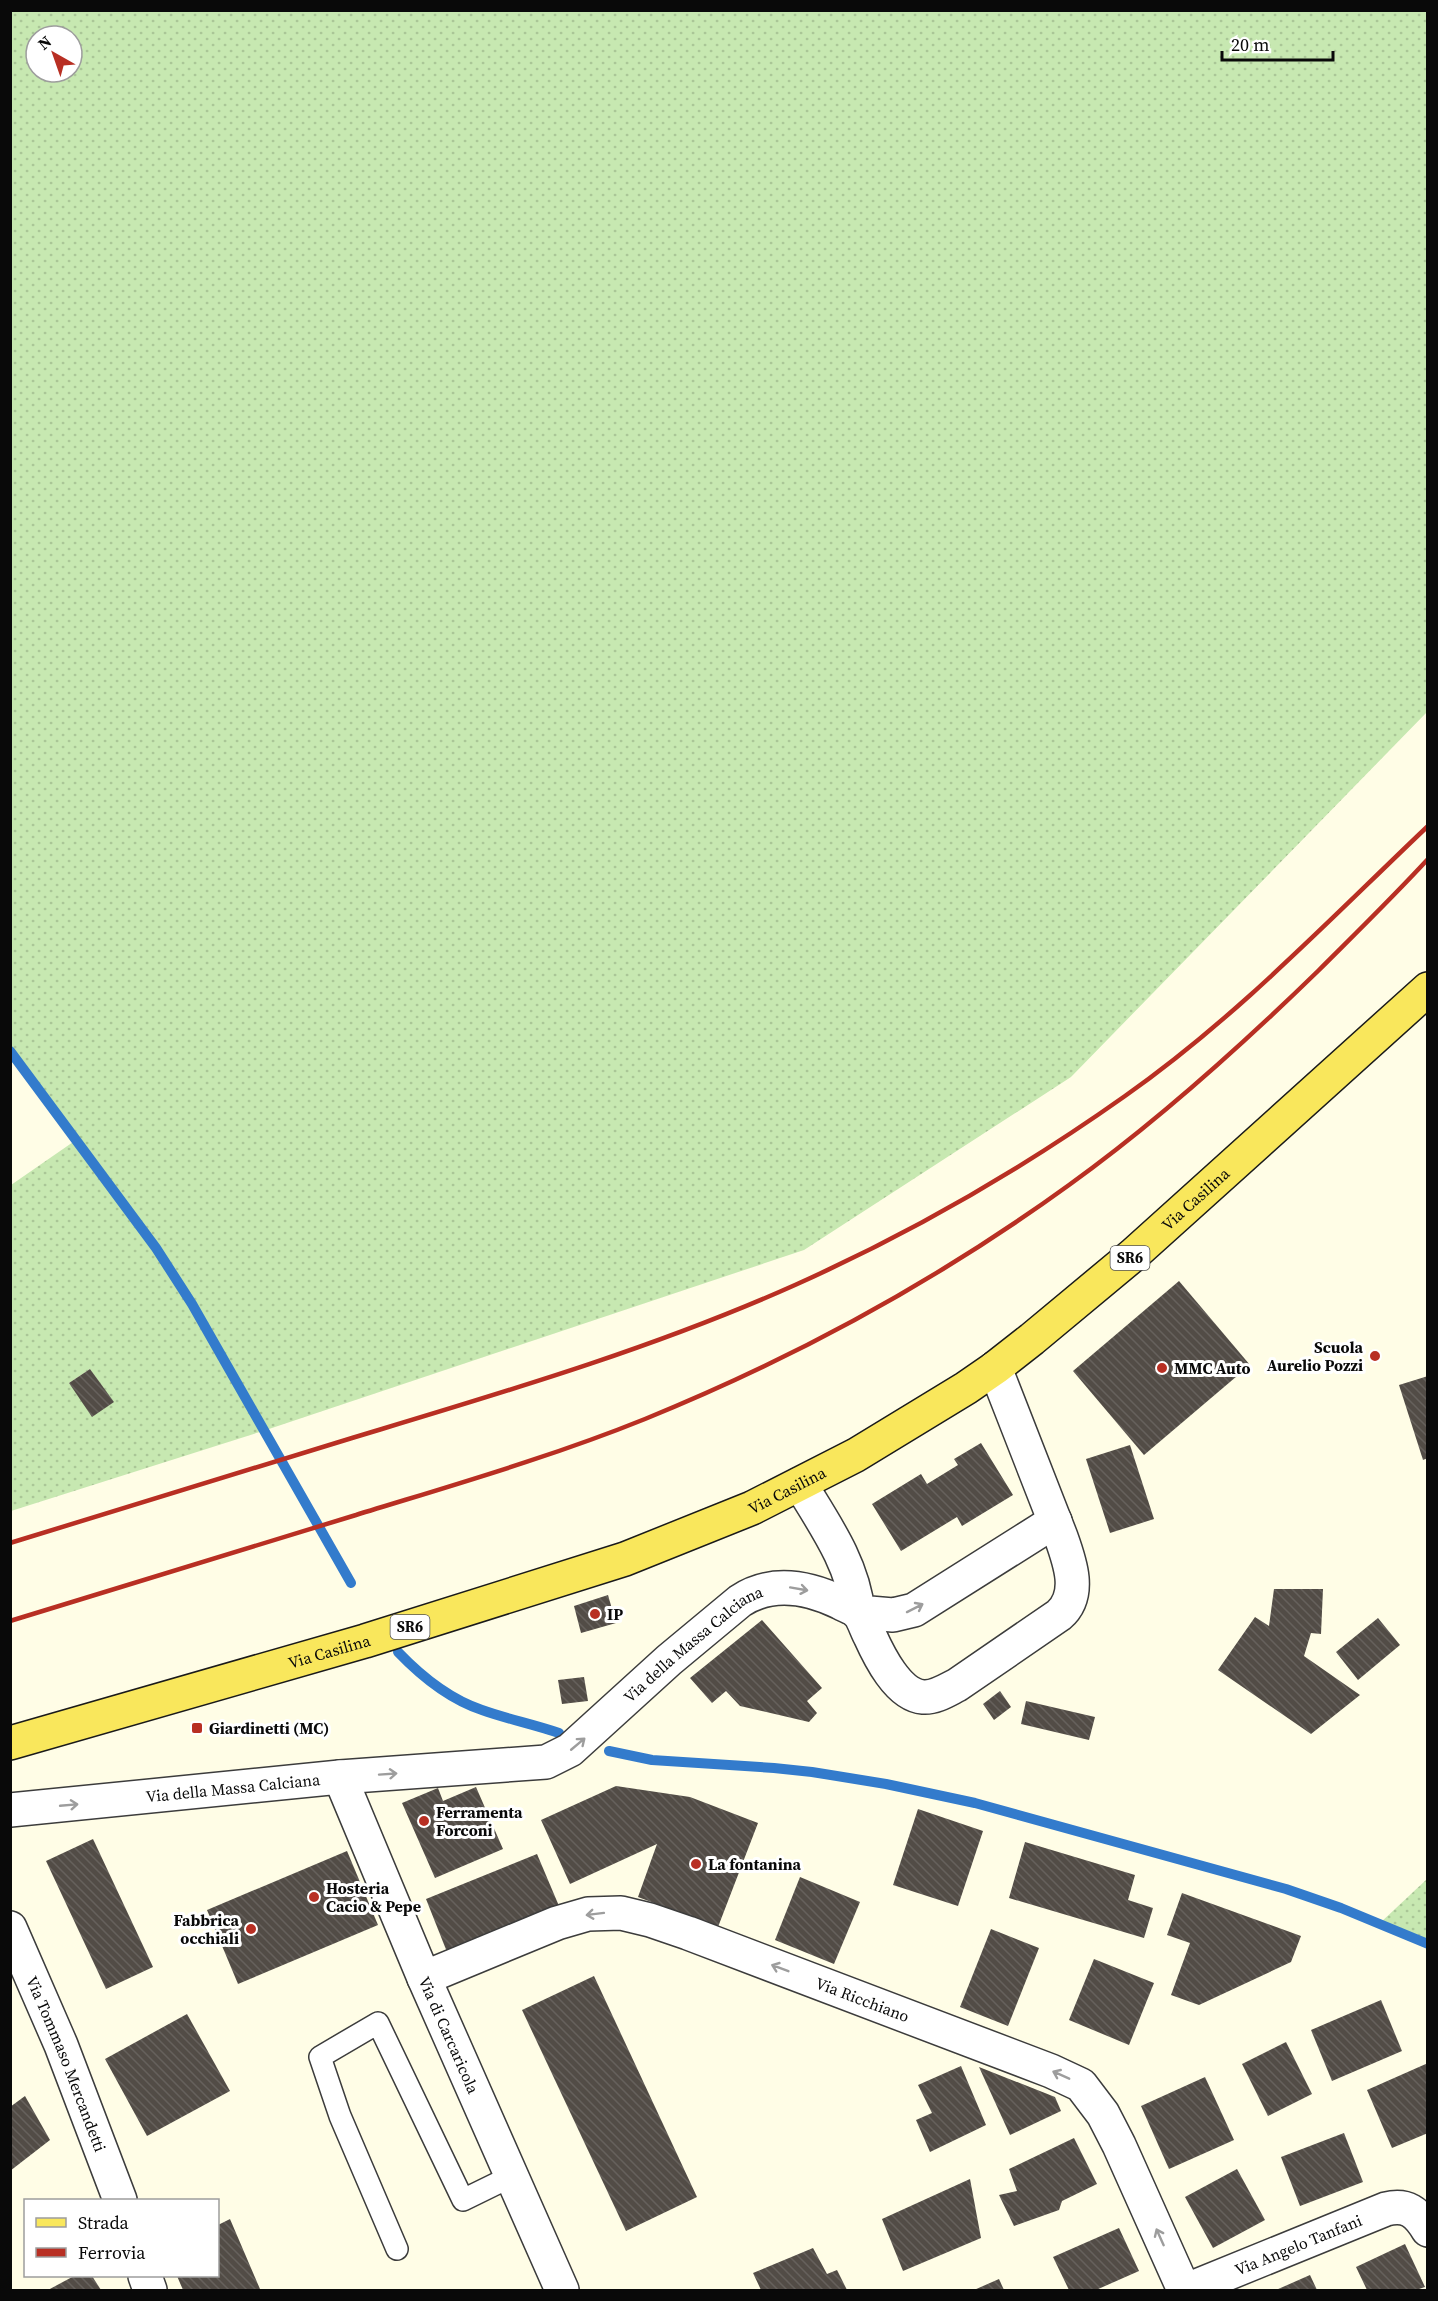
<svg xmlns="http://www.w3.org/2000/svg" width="1438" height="2301" viewBox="0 0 1438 2301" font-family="'Source Serif 4',serif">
	<defs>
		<pattern id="grass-dots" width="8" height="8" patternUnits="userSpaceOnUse" patternTransform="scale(1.5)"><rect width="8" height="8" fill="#c7e8b1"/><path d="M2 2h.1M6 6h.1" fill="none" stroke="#aac697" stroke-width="1.8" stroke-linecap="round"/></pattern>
		<pattern id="building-back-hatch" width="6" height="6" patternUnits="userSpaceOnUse" patternTransform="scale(1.5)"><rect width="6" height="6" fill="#524c46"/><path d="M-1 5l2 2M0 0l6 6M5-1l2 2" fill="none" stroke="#66615c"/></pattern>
	</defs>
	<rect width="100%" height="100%" fill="#fffde6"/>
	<g fill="url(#grass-dots)" fill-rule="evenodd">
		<path d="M11,11H1427V712L1071,1077L804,1250L263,1431L11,1511V1185L76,1140L11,1051ZM36,36H72V72H36ZM90,1369L113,1402L69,1383Z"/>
		<path d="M1427,1879V1944L1379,1924Z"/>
	</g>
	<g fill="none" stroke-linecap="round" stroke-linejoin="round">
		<g stroke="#337bcc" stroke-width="10">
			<path d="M10,1051L156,1248L192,1304L351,1583"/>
			<path d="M398,1652C421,1676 449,1699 482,1710C507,1719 533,1724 559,1733"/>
			<path d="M609,1751L652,1760L774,1768L812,1772L886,1784L975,1803L1286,1889L1341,1908L1428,1944"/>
		</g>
	</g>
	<g fill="url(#building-back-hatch)">
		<path d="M1179,1281L1250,1365L1144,1455L1073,1371Z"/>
		<path d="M90,1369L114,1402L92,1417L69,1383Z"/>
		<path d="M1428,1376V1458L1423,1460L1399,1385Z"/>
		<path d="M981,1443L1013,1495L962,1526L957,1517L901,1551L872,1504L921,1474L927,1484L958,1465L954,1459Z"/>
		<path d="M1130,1445L1154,1519L1110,1533L1086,1459Z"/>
		<path d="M1274,1589H1323L1321,1634L1311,1633L1304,1656L1360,1695L1311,1734L1218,1670L1255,1617L1269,1626Z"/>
		<path d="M608,1595L616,1623L581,1633L574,1606Z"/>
		<path d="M1378,1618L1400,1645L1358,1680L1336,1652Z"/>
		<path d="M762,1620L822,1688L807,1701L817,1713L809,1722L740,1706L726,1691L712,1703L690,1678Z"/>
		<path d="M584,1677L588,1701L562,1704L558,1680Z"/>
		<path d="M1000,1691L1011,1707L994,1720L983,1704Z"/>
		<path d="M1026,1701L1095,1717L1089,1740L1021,1724Z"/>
		<path d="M616,1786L690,1797L758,1823L718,1927L638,1897L657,1844L570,1884L541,1820Z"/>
		<path d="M476,1787L503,1849L435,1878L402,1803L438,1788L443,1801Z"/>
		<path d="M918,1809L983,1831L958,1906L893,1885Z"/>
		<path d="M93,1839L153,1967L106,1989L46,1861Z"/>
		<path d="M1025,1842L1135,1875L1128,1900L1153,1908L1144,1938L1009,1898Z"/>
		<path d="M347,1851L378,1925L238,1984L207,1910Z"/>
		<path d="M537,1854L559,1906L447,1952L426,1899Z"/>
		<path d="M800,1877L860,1902L834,1964L775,1940Z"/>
		<path d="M1182,1893L1301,1936L1291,1962L1199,2005L1171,1995L1190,1943L1167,1935Z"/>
		<path d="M991,1929L1039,1948L1008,2026L960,2007Z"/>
		<path d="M1094,1959L1154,1983L1129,2045L1069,2020Z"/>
		<path d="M594,1976L697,2197L626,2231L522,2010Z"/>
		<path d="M1381,2000L1402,2051L1332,2081L1311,2030Z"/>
		<path d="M187,2014L230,2091L147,2136L105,2059Z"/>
		<path d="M1286,2042L1312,2094L1268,2116L1242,2064Z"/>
		<path d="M1428,2063V2133L1392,2148L1367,2090Z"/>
		<path d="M961,2066L986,2125L930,2152L916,2120L932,2113L918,2085Z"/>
		<path d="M979,2067L1055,2097L1061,2111L1010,2135Z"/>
		<path d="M1205,2077L1234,2140L1169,2169L1141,2106Z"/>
		<path d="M25,2096L50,2140L10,2171V2107Z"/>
		<path d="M1344,2133L1363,2182L1300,2206L1281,2157Z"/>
		<path d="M1074,2138L1097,2184L1062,2201L1059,2210L1014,2226L999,2195L1017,2191L1009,2169Z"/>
		<path d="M1237,2169L1265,2220L1213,2248L1185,2197Z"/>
		<path d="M970,2179L981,2238L903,2271L882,2219Z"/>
		<path d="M230,2219L260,2289L183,2290L177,2276H218V2225Z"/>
		<path d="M1119,2228L1139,2271L1096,2290H1069L1053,2257Z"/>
		<path d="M1405,2244L1425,2287L1416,2290H1367L1356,2267Z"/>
		<path d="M813,2248L827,2274L837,2270L847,2290H761L753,2273Z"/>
		<path d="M1310,2275L1317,2290H1276Z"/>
		<path d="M74,2276H92L101,2290H48Z"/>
		<path d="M999,2279L1004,2290H974Z"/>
	</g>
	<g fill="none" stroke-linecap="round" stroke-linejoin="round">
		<g stroke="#3c3c3c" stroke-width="24">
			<path id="service" d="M397,2249L340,2116L320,2057L378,2023L463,2200L512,2176"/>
		</g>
		<g stroke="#3c3c3c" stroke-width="36">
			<g id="minor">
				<path d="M800,1484C825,1525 853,1564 858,1612L893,1615L914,1610L1055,1521"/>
				<path id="s1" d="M340,1777L424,1978L562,2290"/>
				<path id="s2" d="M10,1810L340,1777L546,1762L570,1750L669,1660L740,1601C772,1580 808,1587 841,1603C846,1606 853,1608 857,1612C863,1617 866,1629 870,1636C879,1656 898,1695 923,1697C935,1698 947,1690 957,1685L1059,1615C1082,1595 1070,1562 1061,1537L995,1368"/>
				<path id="s3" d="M10,1928L61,2045L120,2200"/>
				<path id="s4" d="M424,1978L557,1923L588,1914L621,1913L650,1920L688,1933L1051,2071L1081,2085L1103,2114L1119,2145L1184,2290"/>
				<path d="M145,2276L150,2290"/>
				<path id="s5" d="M1187,2290L1386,2209C1407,2204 1417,2212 1428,2230"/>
			</g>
		</g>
		<g stroke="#1a1a1a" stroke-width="36">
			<g id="primary">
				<path id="s6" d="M10,1743L365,1641L625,1559L752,1508L856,1455L966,1388L995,1368L1032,1339L1133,1255L1428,989"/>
			</g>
		</g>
		<use href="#service" stroke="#fff" stroke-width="21"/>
		<use href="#minor" stroke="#fff" stroke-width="33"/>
		<use href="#primary" stroke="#f9e75c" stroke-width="33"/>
		<g stroke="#b82f23" stroke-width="4.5">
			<path d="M10,1543C124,1508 238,1473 352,1438C501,1393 652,1349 795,1285C911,1233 1022,1169 1125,1096C1236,1018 1330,919 1428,826"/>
			<path d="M10,1621C126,1585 241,1550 356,1515C453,1485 551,1457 645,1419C795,1358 938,1280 1069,1185C1158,1121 1240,1047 1318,971C1355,934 1392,898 1428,859"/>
		</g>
	</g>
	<defs><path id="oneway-shaft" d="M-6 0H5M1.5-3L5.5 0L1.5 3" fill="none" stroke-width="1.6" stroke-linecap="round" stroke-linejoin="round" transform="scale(1.5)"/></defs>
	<g stroke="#9d9d9d">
		<use href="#oneway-shaft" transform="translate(799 1589) rotate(10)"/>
		<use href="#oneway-shaft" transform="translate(915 1608) rotate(-27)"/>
		<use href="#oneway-shaft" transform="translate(578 1744) rotate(-40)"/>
		<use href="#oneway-shaft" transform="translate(388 1774) rotate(-4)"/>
		<use href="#oneway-shaft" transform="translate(69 1805) rotate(-5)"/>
		<use href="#oneway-shaft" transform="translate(595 1914) rotate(173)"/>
		<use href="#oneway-shaft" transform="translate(780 1968) rotate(-159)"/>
		<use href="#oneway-shaft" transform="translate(1061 2075) rotate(-156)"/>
		<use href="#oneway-shaft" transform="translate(1160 2237) rotate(-114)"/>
	</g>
	<g fill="#b82f23" stroke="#fff" stroke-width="2">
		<circle cx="1375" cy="1356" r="6"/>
		<circle cx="1162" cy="1368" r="6"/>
		<circle cx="595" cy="1614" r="6"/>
		<rect x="191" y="1722" width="12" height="12" rx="3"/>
		<circle cx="424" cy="1821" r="6"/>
		<circle cx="696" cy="1864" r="6"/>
		<circle cx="314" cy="1897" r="6"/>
		<circle cx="251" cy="1929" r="6"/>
	</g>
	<g text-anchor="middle" stroke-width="6" stroke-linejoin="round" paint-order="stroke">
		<g fill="#fff" stroke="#535353" stroke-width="1.5">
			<rect x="1110.5" y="1246" width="39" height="24" rx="4.5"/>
			<rect x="390.5" y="1615" width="39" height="24" rx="4.5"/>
		</g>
		<g font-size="15" font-weight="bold" fill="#090909">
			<text x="1130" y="1263">SR6</text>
			<text x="410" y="1632">SR6</text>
		</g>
		<g font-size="16" fill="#090909" stroke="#fff">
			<text dy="6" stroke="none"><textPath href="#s6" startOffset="1322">Via Casilina</textPath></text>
			<text dy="6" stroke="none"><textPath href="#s6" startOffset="818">Via Casilina</textPath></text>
			<text dy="6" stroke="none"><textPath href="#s2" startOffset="728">Via della Massa Calciana</textPath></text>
			<text dy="6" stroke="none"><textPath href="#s6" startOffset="332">Via Casilina</textPath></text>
			<text dy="6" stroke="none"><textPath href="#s2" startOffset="224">Via della Massa Calciana</textPath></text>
			<text dy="6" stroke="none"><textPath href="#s4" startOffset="466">Via Ricchiano</textPath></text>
			<text dy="6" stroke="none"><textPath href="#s1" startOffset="280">Via di Carcaricola</textPath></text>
			<text dy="6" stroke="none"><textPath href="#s3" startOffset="147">Via Tommaso Mercandetti</textPath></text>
			<text dy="6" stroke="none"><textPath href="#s5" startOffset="120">Via Angelo Tanfani</textPath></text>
		</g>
		<g font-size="16" font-weight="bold" fill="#090909" stroke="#fff" text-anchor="start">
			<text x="1363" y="1353" text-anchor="end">Scuola<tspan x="1363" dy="18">Aurelio Pozzi</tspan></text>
			<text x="1174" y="1374">MMC Auto</text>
			<text x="607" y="1620">IP</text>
			<text x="209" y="1734">Giardinetti (MC)</text>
			<text x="436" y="1818">Ferramenta<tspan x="436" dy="18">Forconi</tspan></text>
			<text x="708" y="1870">La fontanina</text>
			<text x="326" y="1894">Hosteria<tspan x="326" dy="18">Cacio &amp; Pepe</tspan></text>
			<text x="239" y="1926" text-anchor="end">Fabbrica<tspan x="239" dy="18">occhiali</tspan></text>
		</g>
	</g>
	<rect width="1438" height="2301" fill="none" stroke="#090909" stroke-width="24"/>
	<rect x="24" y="2199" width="195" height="78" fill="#ffffff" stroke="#9d9d9d" stroke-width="1.5"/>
	<rect x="36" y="2218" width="30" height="9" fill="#f9e75c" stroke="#9d9d9d" stroke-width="1.5"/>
	<text x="78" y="2229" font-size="18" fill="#090909">Strada</text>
	<rect x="36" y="2248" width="30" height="9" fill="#b82f23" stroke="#9d9d9d" stroke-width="1.5"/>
	<text x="78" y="2259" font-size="18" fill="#090909">Ferrovia</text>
	<g transform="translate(54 54) rotate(320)"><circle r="28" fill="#ffffff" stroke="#9d9d9d" stroke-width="1.5"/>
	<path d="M0-4.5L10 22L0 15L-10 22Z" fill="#b82f23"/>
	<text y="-9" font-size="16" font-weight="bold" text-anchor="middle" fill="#090909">N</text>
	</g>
	<path d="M1222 51v9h111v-9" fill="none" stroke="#090909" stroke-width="3"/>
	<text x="1231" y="51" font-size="18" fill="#090909" stroke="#ffffff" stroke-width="4.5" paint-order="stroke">20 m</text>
</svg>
